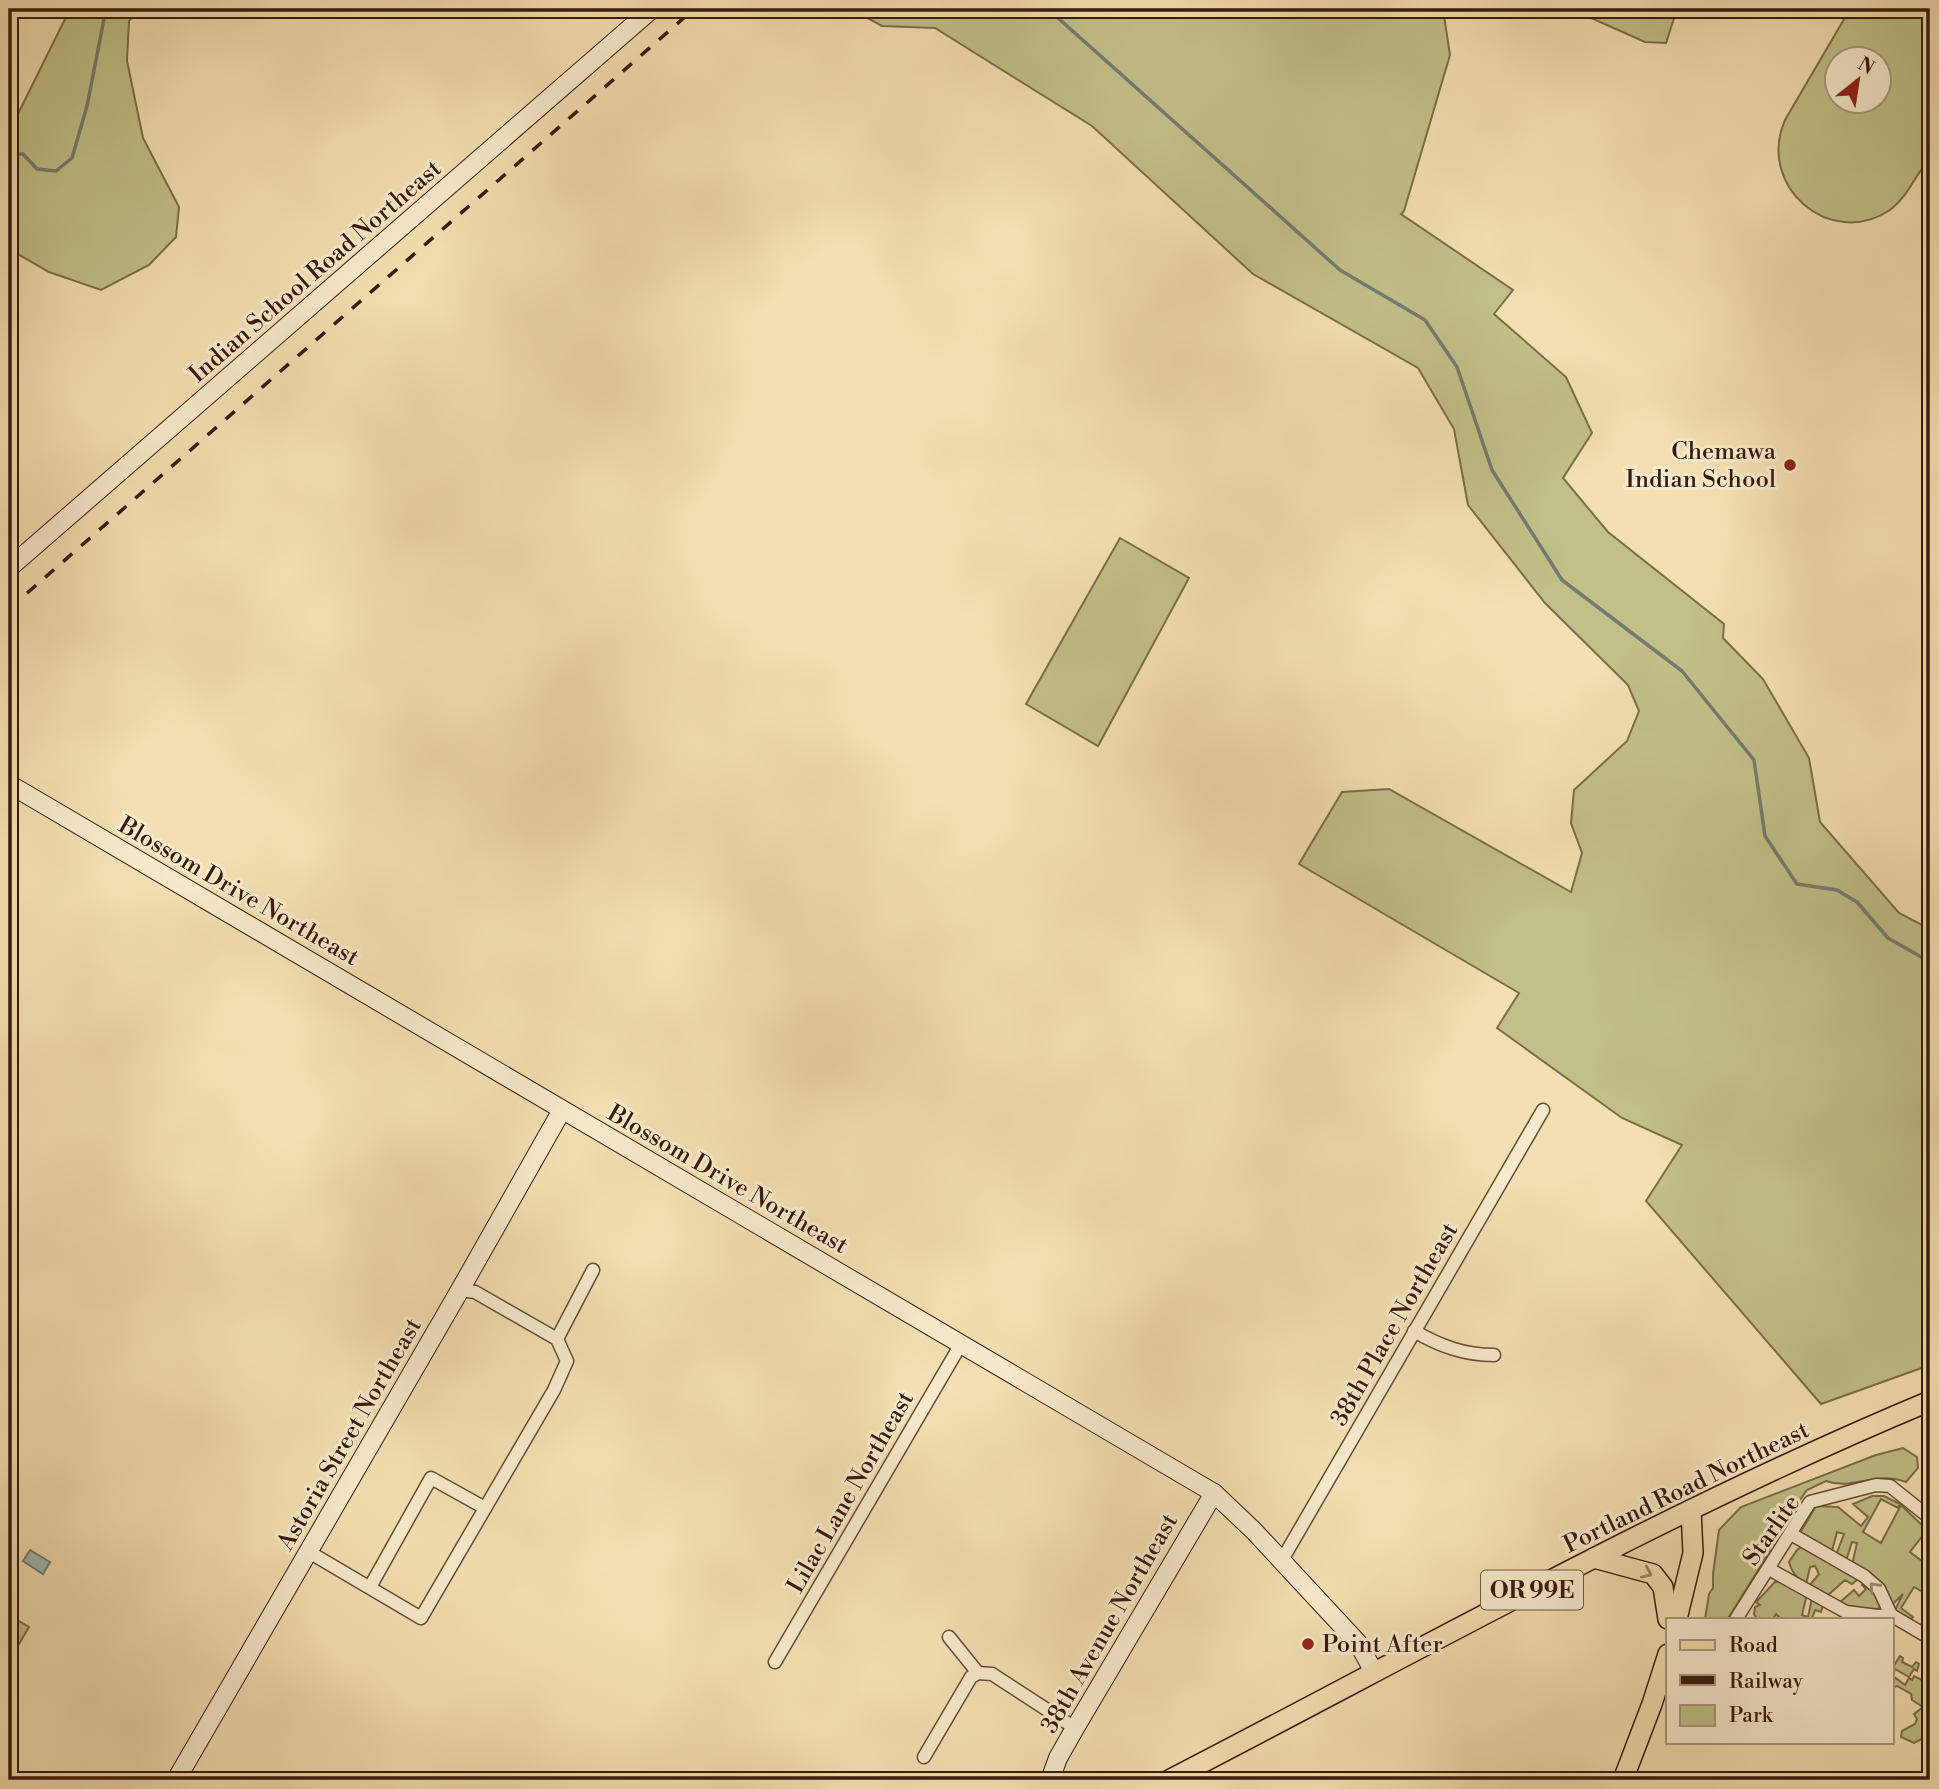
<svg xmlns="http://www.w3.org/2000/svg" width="1939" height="1789" viewBox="0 0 1939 1789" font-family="'Libre Bodoni',serif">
	<rect width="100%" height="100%" fill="#f3dfb1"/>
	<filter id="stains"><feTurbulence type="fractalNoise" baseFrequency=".00286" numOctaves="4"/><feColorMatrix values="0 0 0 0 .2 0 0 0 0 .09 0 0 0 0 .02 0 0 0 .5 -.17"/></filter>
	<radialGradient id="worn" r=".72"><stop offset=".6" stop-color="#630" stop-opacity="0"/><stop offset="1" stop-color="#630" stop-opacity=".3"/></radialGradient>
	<g fill="#c1c087" stroke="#7c6d4a" stroke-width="2" fill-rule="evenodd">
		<path d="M70,9H140L129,21L127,61L143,138L179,207L176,237L149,265L101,290L49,272L9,249V132Z"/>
		<path d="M851,9H1443L1450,55L1404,211L1401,214L1513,290L1494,314L1566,377L1592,433L1563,478L1608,532L1724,624L1723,638L1763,679L1809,758L1820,822L1899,913L1930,929V1365L1821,1404L1646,1201L1682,1145L1622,1118L1497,1028L1519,993L1299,864L1342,792L1389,789L1571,892L1582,853L1571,823L1574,790L1627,741L1639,711L1628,685L1545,603L1468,505L1454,429L1418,368L1253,274L1092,126L935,28L882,26Z"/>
		<path d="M1571,9H1677L1666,43L1645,42Z"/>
		<path d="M1850,9H1930C1930,44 1930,80 1930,116C1930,127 1933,143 1930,153C1928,161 1921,170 1917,176C1909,189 1902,201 1890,210C1830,250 1756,186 1785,120ZM1838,60H1880V102H1838Z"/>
		<path d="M1120,538L1189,578L1098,746L1026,704Z"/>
		<path d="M1903,1448L1917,1457L1918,1468L1906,1482C1875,1470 1854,1491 1826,1481L1807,1490L1797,1504L1799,1512L1778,1538L1729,1617L1727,1619H1705L1709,1594L1713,1588V1574L1719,1530L1741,1507L1876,1455Z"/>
		<path d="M1872,1496H1884L1900,1504L1898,1508L1881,1499L1863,1532L1881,1543L1901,1505L1927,1530L1910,1552L1930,1567V1596L1914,1587L1901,1608L1913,1617L1911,1619L1895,1610L1903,1594L1892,1605L1882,1603L1880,1608C1866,1612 1852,1615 1839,1603L1854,1590L1859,1596L1866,1589L1862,1585L1864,1583L1859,1578L1852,1584L1845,1580L1827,1596L1809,1586L1819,1574L1815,1566L1810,1567L1806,1584C1797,1578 1792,1573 1789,1562L1797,1550L1810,1541V1539L1800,1533L1816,1506L1838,1507L1861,1526L1868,1517L1853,1504ZM1837,1532L1844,1534L1836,1555L1846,1561L1852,1542L1857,1543L1852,1565L1881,1586H1870C1858,1574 1839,1570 1831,1555L1822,1556L1814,1551L1816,1547L1824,1546L1832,1551Z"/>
		<path d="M1785,1581L1807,1594L1802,1615L1808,1617L1812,1598L1824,1603L1821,1612L1815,1610L1812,1619H1781L1776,1614L1773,1619H1757L1754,1614L1755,1607L1760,1605L1756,1602L1775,1582Z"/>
		<path d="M9,1615L29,1627L9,1661Z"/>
		<path d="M1900,1656L1903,1658L1902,1662L1912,1667L1916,1662L1919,1664L1917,1671L1914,1669L1909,1677L1895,1669L1893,1676L1905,1685L1909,1678L1912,1680L1914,1676L1928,1683L1930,1681V1717L1923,1724L1924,1738L1914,1743L1901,1737L1902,1731L1915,1724L1917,1719L1914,1714L1923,1707L1912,1700L1911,1694L1897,1686L1892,1688V1669Z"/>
	</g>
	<path fill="#9dbbb3" stroke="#747b71" stroke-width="2" d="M30,1550L50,1562L43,1574L23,1561Z"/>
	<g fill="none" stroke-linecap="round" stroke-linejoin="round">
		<g stroke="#747b71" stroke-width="3.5">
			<path d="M1048,9L1340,270L1425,320L1457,367L1492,470L1562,580L1682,671L1754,760L1765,836L1797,884L1837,890L1857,902L1888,938L1930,962"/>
			<path d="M9,155L23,154L37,169L56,171L72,158L87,106L106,9"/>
		</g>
		<g stroke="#664b37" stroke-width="15">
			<g id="street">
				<path d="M1414,1331C1440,1346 1464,1355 1494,1355"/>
				<path d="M557,1339L593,1270"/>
				<path d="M309,1552L421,1618L554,1390L567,1361L557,1339L475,1292L460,1290"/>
				<path d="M1282,1560L1543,1110"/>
				<path d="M1769,1569L1846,1612L1878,1616L1891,1615L1879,1589L1864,1576L1791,1534"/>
				<path d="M370,1587L431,1478L485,1508"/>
				<path d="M1891,1615L1930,1638"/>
				<path d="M1736,1619L1810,1502L1876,1485L1890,1486L1930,1518"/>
				<path d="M949,1637L978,1673L992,1674L1075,1728"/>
				<path d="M775,1662L961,1344"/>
				<path d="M924,1757L971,1677L978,1673"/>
			</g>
		</g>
		<g stroke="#371a0e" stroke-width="20">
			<g id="secondary">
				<path d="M9,568L652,9"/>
				<path d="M9,784L1214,1493L1254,1531L1358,1643L1374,1672"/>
				<path d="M176,1780L460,1290L562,1110"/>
				<path d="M1050,1780L1058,1758L1075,1728L1214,1493"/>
			</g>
		</g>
		<g stroke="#371a0e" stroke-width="22">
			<g id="primary">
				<path d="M1594,1558L1653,1574L1663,1587L1668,1619"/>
				<path d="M1677,1619L1693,1553L1691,1510"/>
				<path d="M1169,1780C1421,1650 1668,1510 1930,1401"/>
				<path d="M1623,1780L1652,1704L1668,1654"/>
			</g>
		</g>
		<use href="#street" stroke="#f7eacc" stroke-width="12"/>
		<use href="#secondary" stroke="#f7eacc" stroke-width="18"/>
		<use href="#primary" stroke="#f3dfb1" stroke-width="19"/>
		<path stroke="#371a0e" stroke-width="3.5" stroke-dasharray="12 12" stroke-linecap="butt" d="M9,609L694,9"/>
	</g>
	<defs><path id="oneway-chevron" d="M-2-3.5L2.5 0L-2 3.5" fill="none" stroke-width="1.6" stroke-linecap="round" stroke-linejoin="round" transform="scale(1.75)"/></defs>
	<use stroke="#9e8668" href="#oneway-chevron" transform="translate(1647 1573) rotate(24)"/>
	<use stroke="#a18c76" href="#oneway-chevron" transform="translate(1874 1587) rotate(-133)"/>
	<g fill="#8f2418" stroke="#f7eacc" stroke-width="2.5">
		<circle cx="1790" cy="465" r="7"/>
		<circle cx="1308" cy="1644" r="7"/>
	</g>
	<g text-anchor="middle" stroke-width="6" stroke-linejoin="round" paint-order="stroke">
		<rect fill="#f7eacc" stroke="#715847" stroke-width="2" x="1481" y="1570.5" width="102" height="39" rx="5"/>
		<g font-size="23" font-weight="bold" fill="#371a0e">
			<text x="1532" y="1598">OR 99E</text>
		</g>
		<g font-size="24" fill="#371a0e" stroke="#f7eacc">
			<text transform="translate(315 271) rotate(-41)" y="8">Indian School Road Northeast</text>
			<text transform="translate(239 891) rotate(30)" y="8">Blossom Drive Northeast</text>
			<text transform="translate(728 1179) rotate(30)" y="8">Blossom Drive Northeast</text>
			<text transform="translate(1394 1324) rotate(-60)" y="8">38th Place Northeast</text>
			<text transform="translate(349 1434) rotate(-60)" y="8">Astoria Street Northeast</text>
			<text transform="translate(1686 1487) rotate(-26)" y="8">Portland Road Northeast</text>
			<text transform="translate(850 1492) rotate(-60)" y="8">Lilac Lane Northeast</text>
			<text transform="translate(1771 1530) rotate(-55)" y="8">Starlite</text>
			<text transform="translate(1109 1623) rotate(-60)" y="8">38th Avenue Northeast</text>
		</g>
		<g font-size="24" fill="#371a0e" stroke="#f7eacc" text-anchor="end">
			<text x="1776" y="459">Chemawa<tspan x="1776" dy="28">Indian School</tspan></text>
			<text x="1322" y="1652" text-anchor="start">Point After</text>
		</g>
	</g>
	<rect width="1939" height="1789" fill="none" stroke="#f3dfb1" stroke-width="35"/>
	<rect x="10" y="10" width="1918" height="1768" fill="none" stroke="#371a0e" stroke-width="3.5"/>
	<rect x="18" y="18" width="1904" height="1754" fill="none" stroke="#371a0e" stroke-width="2"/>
	<rect x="1666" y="1618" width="228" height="126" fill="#f7eacc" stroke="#aa9780" stroke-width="2"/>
	<rect x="1680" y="1640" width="35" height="10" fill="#f3dfb1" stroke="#aa9780" stroke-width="2"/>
	<text x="1729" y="1652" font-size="21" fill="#371a0e">Road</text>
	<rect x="1680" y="1675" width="35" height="10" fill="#371a0e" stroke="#aa9780" stroke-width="2"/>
	<text x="1729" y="1688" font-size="21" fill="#371a0e">Railway</text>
	<rect x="1680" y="1705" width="35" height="21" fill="#c1c087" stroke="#aa9780" stroke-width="2"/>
	<text x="1729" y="1722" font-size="21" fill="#371a0e">Park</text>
	<g transform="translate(1858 80) rotate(30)"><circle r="33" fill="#f7eacc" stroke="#aa9780" stroke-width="2"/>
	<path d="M0-5L12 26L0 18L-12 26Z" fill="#8f2418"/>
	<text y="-10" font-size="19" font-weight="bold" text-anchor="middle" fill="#371a0e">N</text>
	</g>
	<rect width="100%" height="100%" filter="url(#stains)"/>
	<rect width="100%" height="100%" fill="url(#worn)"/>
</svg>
